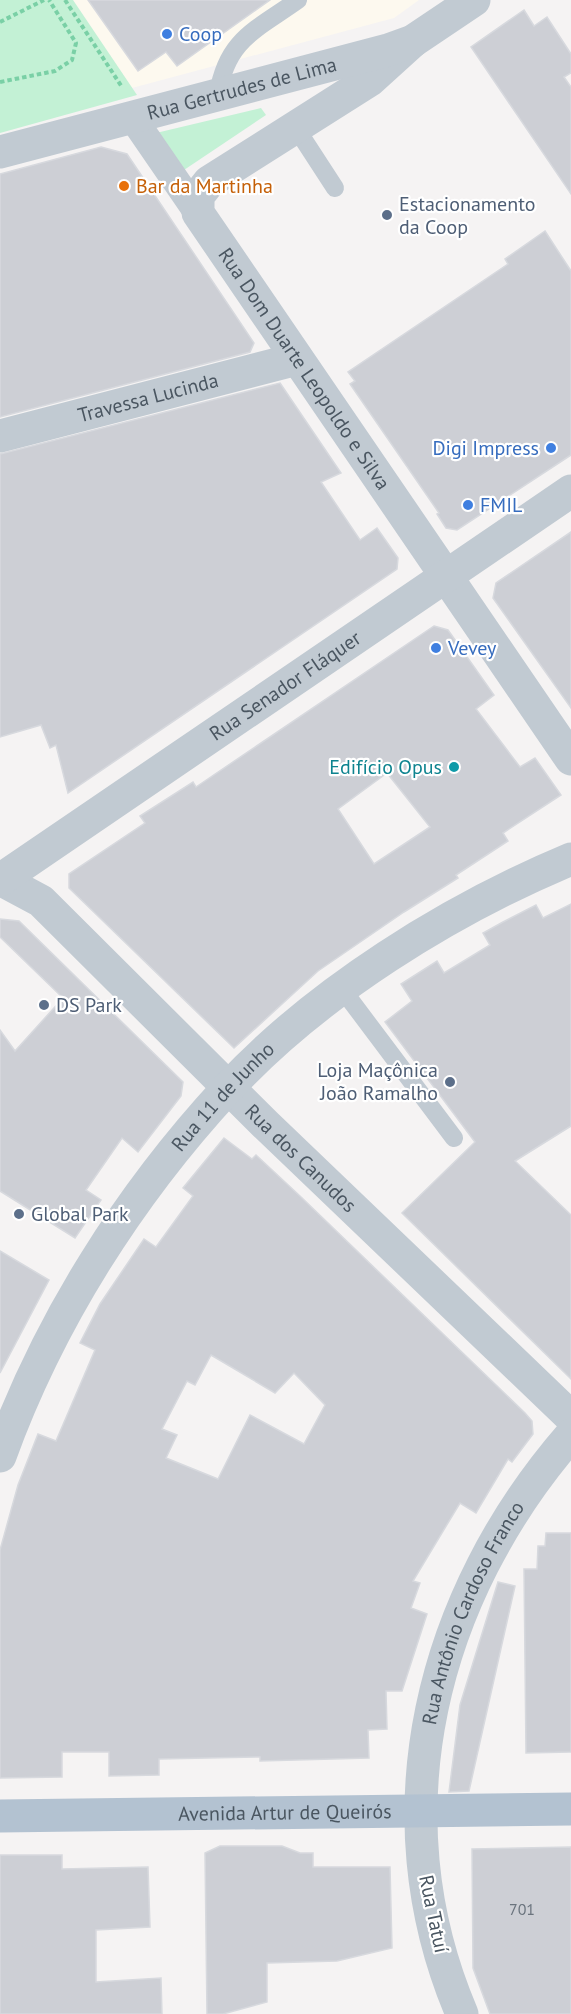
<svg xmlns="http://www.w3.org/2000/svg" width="571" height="2014" viewBox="0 0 571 2014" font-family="'PT Sans',sans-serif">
	<rect width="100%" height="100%" fill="#f5f3f3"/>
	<path fill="#fdf9ef" d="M73,0H419L394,18L132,88Z"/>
	<g fill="#c3f1d5">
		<path d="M0,0H73L137,95L0,133Z"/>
		<path d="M261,108L266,115L181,172L156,133Z"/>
	</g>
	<g fill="#cdcfd5" stroke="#d7d9de" stroke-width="1.5" fill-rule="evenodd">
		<path d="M88,0H270L177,66L166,52L138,71Z"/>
		<path d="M524,10L534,26L547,17L571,54V73L564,77L571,87V194L471,47Z"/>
		<path d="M101,147L127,154L254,343L250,352L0,417V174Z"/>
		<path d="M545,231L571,271V455L457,530L446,528L437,514L439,513L350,384L355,381L348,372L508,264L505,259Z"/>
		<path d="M280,383L341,473L321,482L360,540L377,528L398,558L397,569L68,793L56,745L50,748L41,725L0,737V454Z"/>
		<path d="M571,532V708L493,598L496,583Z"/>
		<path d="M434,626L448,630L494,695L476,709L520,767L535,758L561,795L503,833L508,841L456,875L458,878L404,912L318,971L234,1048L69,888V874L145,823L140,816L193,782L196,787ZM387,773L430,827L374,864L338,809Z"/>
		<path d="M571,904V1126L515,1161L571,1215V1379L402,1213L475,1142L385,1022L412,1001L401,984L437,961L444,973L490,945L483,933L503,922L536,905L543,918Z"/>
		<path d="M0,919L19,921L183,1082L181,1096L138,1152L122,1138L86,1190L101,1200L75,1238L0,1191V1030L15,1051L63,998L0,937Z"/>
		<path d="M224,1138L252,1159L256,1155L300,1196L525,1413L532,1421L533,1434L512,1462L508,1459L476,1513L460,1503L413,1581L420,1583L411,1608L427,1614L402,1691H386L387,1729L368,1730L369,1758L260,1761V1757L159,1759V1775L109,1776V1752H62V1777L0,1778V1550L18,1485L38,1434L56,1441L95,1350L80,1343L100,1304L144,1239L156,1247L193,1196L183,1188ZM211,1355L275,1393L294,1373L325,1405L304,1444L250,1415L218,1479L166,1458L177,1435L162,1429L187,1381L195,1385Z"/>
		<path d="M0,1251L49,1280L0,1373Z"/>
		<path d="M546,1533H571V1752L526,1753L524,1569H537L538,1546H545Z"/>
		<path d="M498,1582L515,1586L469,1791L449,1792L460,1705Z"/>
		<path d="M220,1846H282L300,1853H313V1867H390L392,1948L337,1961L267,1963V2002L223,2014H207L205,1853Z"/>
		<path d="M571,1847V2014H490L473,1968L472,1849Z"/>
		<path d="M0,1855H62V1869L148,1867L150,1927L96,1930V1982L161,1978L162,2014H0Z"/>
	</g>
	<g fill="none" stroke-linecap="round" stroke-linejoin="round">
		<g stroke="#7ad0a6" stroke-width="4" stroke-dasharray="4.5 3" stroke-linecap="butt">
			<path d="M65,0L122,87"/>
			<path d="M0,22L44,0"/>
			<path d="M0,82L55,71L72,60L76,43L49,0"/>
		</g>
		<g stroke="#c1cad2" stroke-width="18">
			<path d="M218,94C227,39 256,30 298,0"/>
			<path d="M296,128L335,188"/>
			<path d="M342,989L454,1138"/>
		</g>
		<path stroke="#c1cad2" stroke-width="28" d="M132,117L198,213"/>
		<g stroke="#c1cad2" stroke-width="33">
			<path id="s1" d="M413,41L370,80L209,182L198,196V213L571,759"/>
			<path id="s2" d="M0,152L388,50L413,41L474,0"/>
			<path id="s3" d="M0,436L297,359"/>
			<path id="s4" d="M0,879L41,901L265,1124L571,1417"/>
			<path id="s5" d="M0,1456C49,1321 129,1195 227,1089C317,992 449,910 571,859"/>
			<path id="s6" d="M462,2014C376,1813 431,1596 571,1435"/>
		</g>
		<path stroke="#c1cad2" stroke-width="33" id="s7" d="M0,880L571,491"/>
		<path stroke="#b3c2d1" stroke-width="33" id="s8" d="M0,1816L571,1809"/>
	</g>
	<g fill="#3f7fe0" stroke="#fff" stroke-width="2">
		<circle cx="167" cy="34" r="6"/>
		<circle cx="551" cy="448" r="6"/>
		<circle cx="468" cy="505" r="6"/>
		<circle cx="436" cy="648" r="6"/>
	</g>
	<circle fill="#e8710a" stroke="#fff" stroke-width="2" cx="124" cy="186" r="6"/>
	<g fill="#5c6f8a" stroke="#fff" stroke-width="2">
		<circle cx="387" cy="215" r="6"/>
		<circle cx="44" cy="1005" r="6"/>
		<circle cx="450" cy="1082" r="6"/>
		<circle cx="19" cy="1214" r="6"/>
	</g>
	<circle fill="#0f9aa8" stroke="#fff" stroke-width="2" cx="454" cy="767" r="6"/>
	<g text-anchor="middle" stroke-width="4.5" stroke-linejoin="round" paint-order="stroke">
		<g font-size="16" fill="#6b747e">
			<text x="522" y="1915">701</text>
		</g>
		<g font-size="20" fill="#366cbe" stroke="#fff" text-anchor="start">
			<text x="179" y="41">Coop</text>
			<text x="539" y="455" text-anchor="end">Digi Impress</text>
			<text x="480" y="512">FMIL</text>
			<text x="448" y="655">Vevey</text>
		</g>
		<g font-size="20" fill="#4a5661" stroke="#fff">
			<text dy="7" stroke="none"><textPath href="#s2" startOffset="250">Rua Gertrudes de Lima</textPath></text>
			<text dy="7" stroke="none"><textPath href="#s1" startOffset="472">Rua Dom Duarte Leopoldo e Silva</textPath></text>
			<text dy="7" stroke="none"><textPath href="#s3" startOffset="153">Travessa Lucinda</textPath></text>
			<text dy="7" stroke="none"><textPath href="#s7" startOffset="345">Rua Senador Fláquer</textPath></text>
			<text dy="7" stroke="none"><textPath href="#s5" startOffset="426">Rua 11 de Junho</textPath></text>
			<text dy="7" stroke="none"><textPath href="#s4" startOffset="412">Rua dos Canudos</textPath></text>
			<text dy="7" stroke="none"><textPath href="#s6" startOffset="416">Rua Antônio Cardoso Franco</textPath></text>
			<text dy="7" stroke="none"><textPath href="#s8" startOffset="285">Avenida Artur de Queirós</textPath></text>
			<text transform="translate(434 1914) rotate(78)" y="7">Rua Tatuí</text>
		</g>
		<g font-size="20" fill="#c56008" stroke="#fff" text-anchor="start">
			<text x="136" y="193">Bar da Martinha</text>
		</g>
		<g font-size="20" fill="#4e5e75" stroke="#fff" text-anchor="start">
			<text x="399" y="211">Estacionamento<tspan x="399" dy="23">da Coop</tspan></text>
			<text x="56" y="1012">DS Park</text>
			<text x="438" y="1077" text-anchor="end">Loja Maçônica<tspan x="438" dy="23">João Ramalho</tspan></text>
			<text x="31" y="1221">Global Park</text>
		</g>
		<g font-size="20" fill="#0d838f" stroke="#fff" text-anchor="end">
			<text x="442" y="774">Edifício Opus</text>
		</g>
	</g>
</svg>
